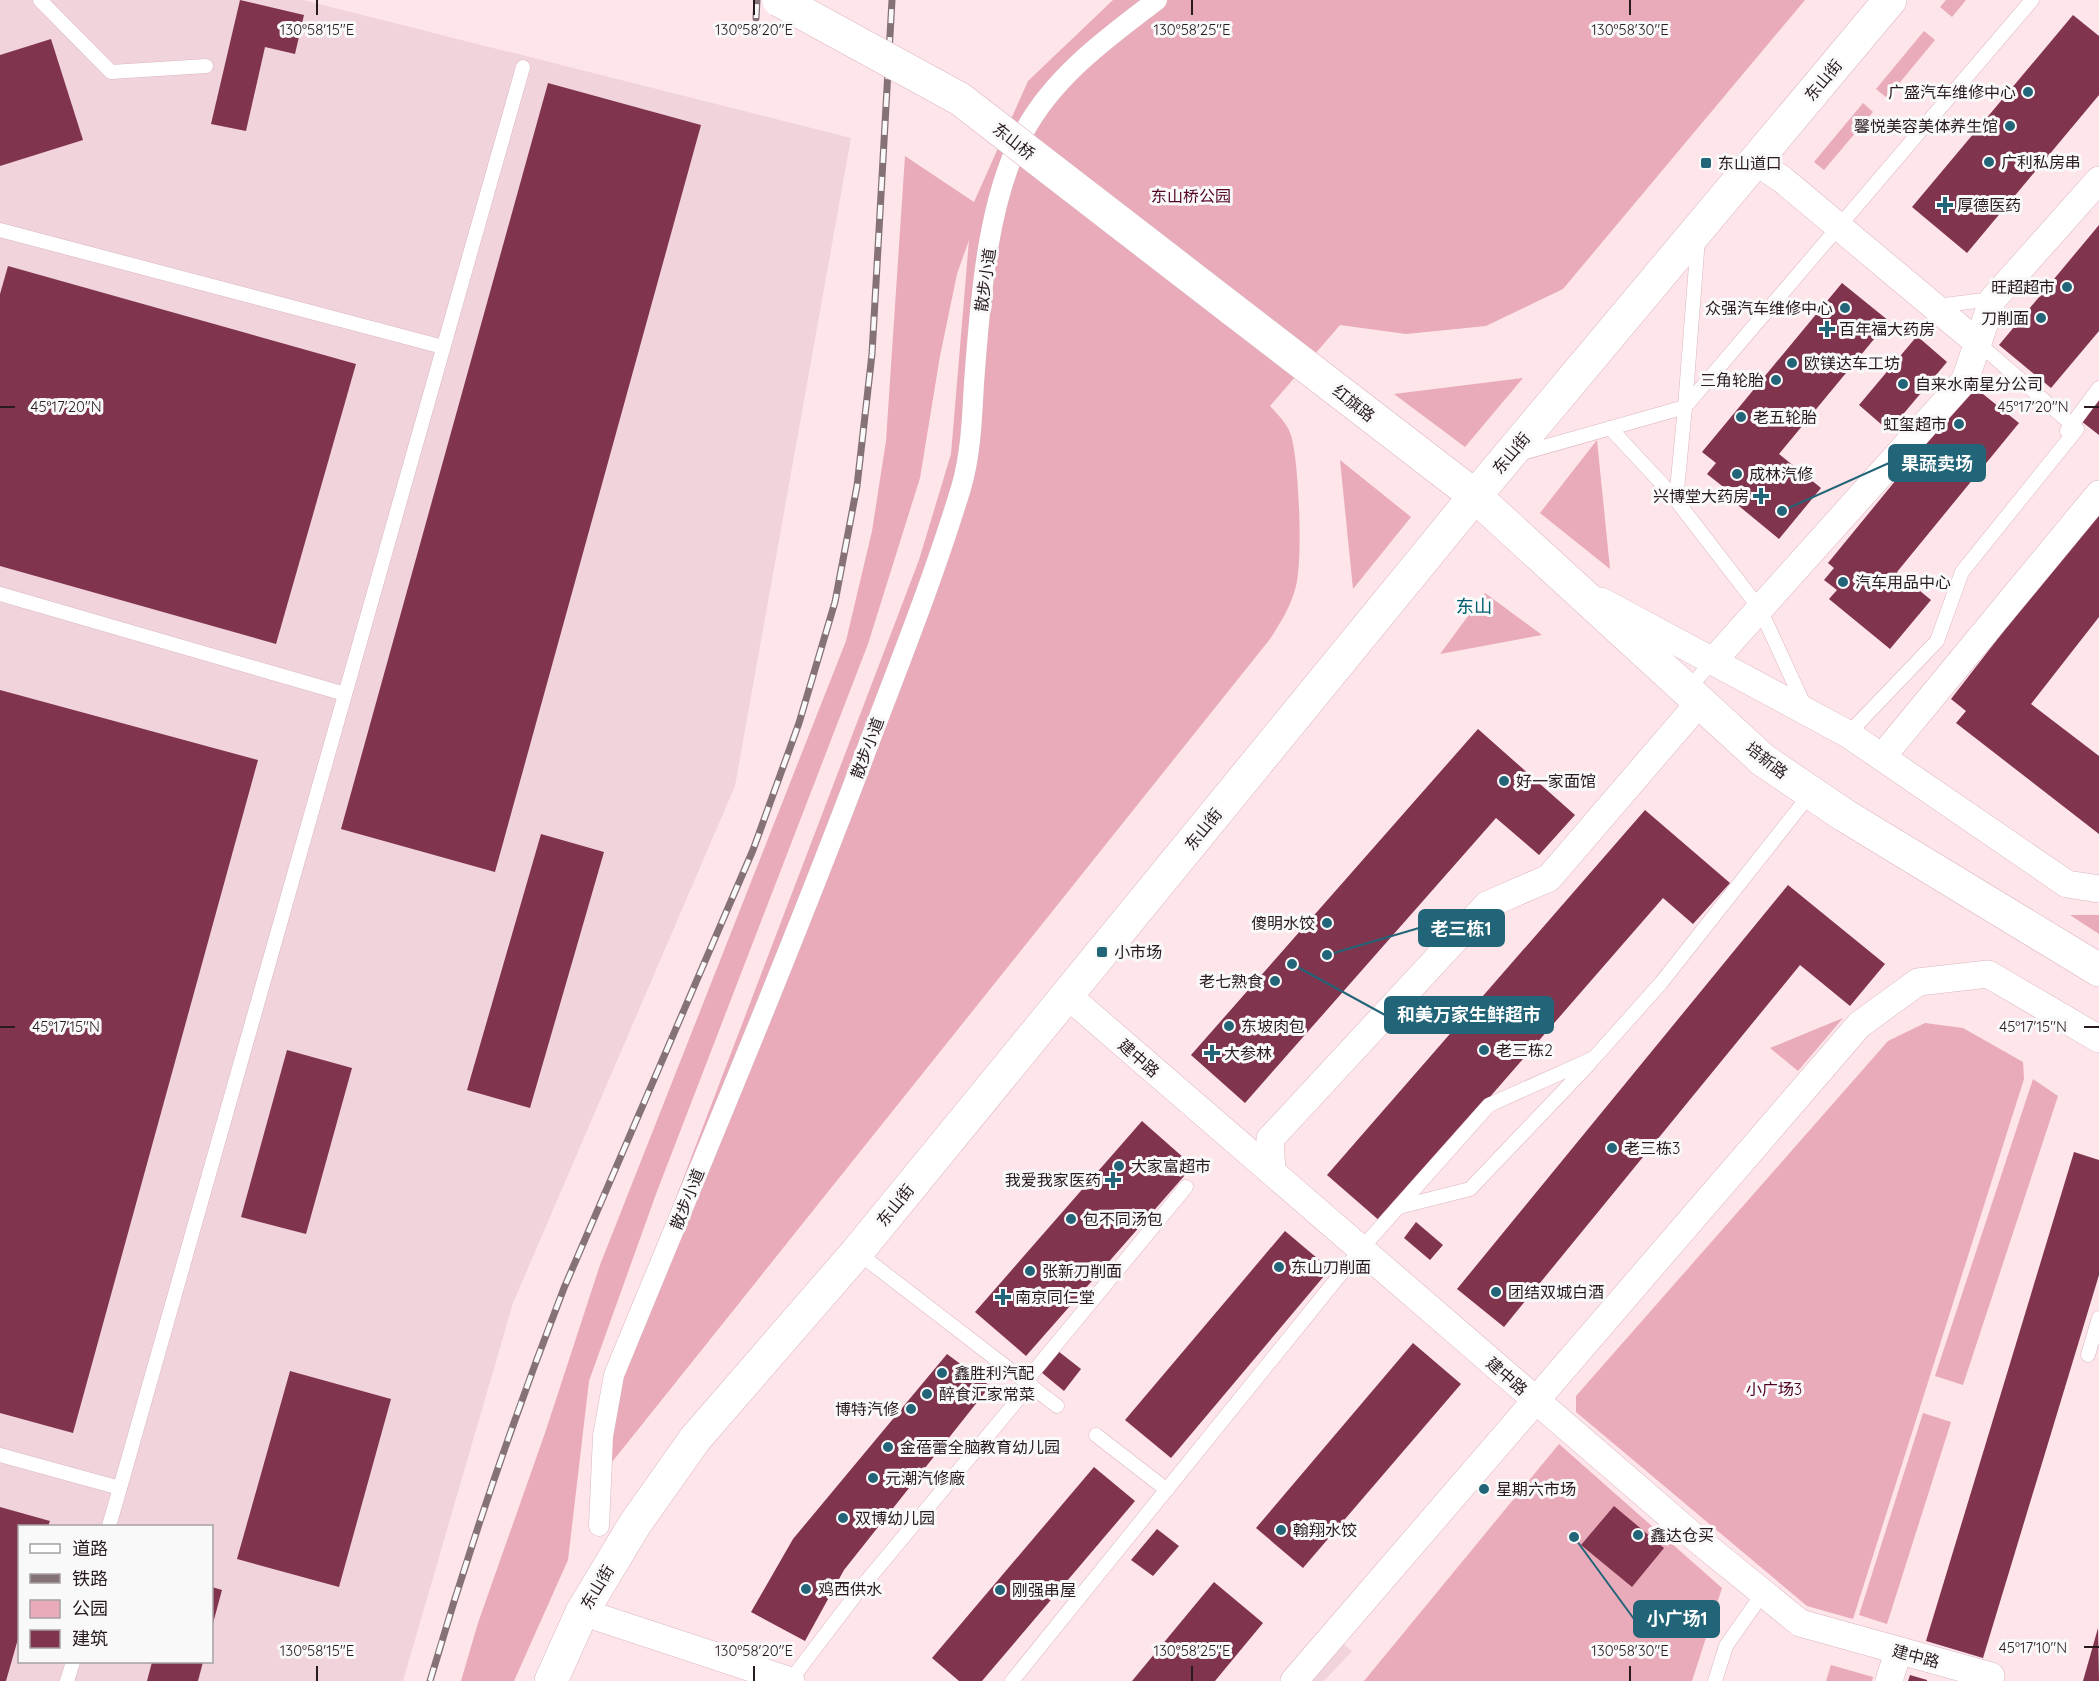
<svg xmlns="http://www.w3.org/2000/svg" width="2099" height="1681" viewBox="0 0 2099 1681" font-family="Quicksand,'Noto Sans SC',sans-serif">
	<rect width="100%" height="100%" fill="#fde5ea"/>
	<g fill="#f1d4db" fill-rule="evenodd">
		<path d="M0,0H303L851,138L735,786L513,1303L403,1681H0ZM20,1526H212V1662H20Z"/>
		<path d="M1325,1629L1352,1651L1324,1681H1282Z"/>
	</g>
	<g fill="#e9aaba">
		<path d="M1113,0H1805L1563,289L1486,326L1406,334L1340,325L1270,406C1278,415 1287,423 1291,435C1299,462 1303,559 1296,586C1291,606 1281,622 1270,639L608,1467L627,1326L919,560L951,454L969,240L957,274L940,356L920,478L868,644L656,1194L589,1381L568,1560L514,1681H461L478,1623L545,1433L600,1265L846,641L872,531L886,441L905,156L974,202L1028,81Z"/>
		<path d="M1946,0H1966L1952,17L1940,7Z"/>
		<path d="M1924,31L1935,40L1887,98L1876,89Z"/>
		<path d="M1863,103L1873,112L1824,170L1814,162Z"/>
		<path d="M1523,378L1465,447L1394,394Z"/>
		<path d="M1597,440L1610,569L1540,513Z"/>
		<path d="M1340,460L1411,517L1353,589Z"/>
		<path d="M1485,593L1542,635L1440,654Z"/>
		<path d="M2070,915H2099V934Z"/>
		<path d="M1843,1018L1798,1071L1770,1048Z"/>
		<path d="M1925,1023L1963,1028L2023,1062L2024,1079L1853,1619L1807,1606L1576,1412V1396L1888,1041Z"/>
		<path d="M2033,1079L2058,1096L1963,1385L1935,1376Z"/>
		<path d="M1923,1413L1951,1422L1887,1624L1859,1615Z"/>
		<path d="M1559,1444L1722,1588L1692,1681H1364Z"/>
		<path d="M1831,1665L1873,1677L1872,1681H1826Z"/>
	</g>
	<g fill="#81344d">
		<path d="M240,0L304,15L295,54L265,47L246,131L211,124Z"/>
		<path d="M2073,15L2099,36V95L1967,253L1912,207Z"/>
		<path d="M51,39L83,140L0,166V55Z"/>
		<path d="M548,83L701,125L495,872L341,829Z"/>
		<path d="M2099,225V331L2051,388L1999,345Z"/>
		<path d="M8,266L356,364L276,644L0,566V294Z"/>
		<path d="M1842,283L1889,321L1779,454L1821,488L1779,539L1728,497L1731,493L1707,474L1716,463L1702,452Z"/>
		<path d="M1917,336L1947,362L1889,431L1859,405Z"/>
		<path d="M1973,386L2019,423L1897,572L1931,600L1890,649L1829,599L1837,590L1824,580L1834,568L1828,563Z"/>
		<path d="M2099,399V435L2081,421Z"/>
		<path d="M2099,508V617L2031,704L2099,756V834L1956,723L1966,711L1951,699Z"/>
		<path d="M0,690L258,760L73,1433L0,1413Z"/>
		<path d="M1478,729L1575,815L1539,855L1496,818L1245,1103L1191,1055Z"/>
		<path d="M1645,810L1730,883L1693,924L1663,898L1381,1222L1327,1175Z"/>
		<path d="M541,834L604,852L530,1108L467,1090Z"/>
		<path d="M1788,885L1885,964L1850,1006L1800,965L1504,1327L1457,1289Z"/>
		<path d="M287,1050L352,1068L306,1234L241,1217Z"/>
		<path d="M1142,1121L1193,1166L1026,1356L975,1312Z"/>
		<path d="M2074,1152L2099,1160V1275L1983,1658L1926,1641Z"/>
		<path d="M1416,1222L1443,1245L1430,1260L1404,1238Z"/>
		<path d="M1285,1231L1330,1269L1171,1458L1125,1420Z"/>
		<path d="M1413,1343L1461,1384L1303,1568L1256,1528Z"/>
		<path d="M1058,1351L1081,1369L1064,1391L1041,1372Z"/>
		<path d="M947,1354L990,1386L844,1570L805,1641L751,1612L793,1539Z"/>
		<path d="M290,1371L391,1399L339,1587L237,1559Z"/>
		<path d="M1094,1467L1135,1501L982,1681H959L932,1658Z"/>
		<path d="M1614,1506L1664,1548L1632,1587L1581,1545Z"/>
		<path d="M0,1507L50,1521L48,1526H20V1632L6,1681H0Z"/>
		<path d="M1157,1529L1179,1546L1153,1576L1131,1560Z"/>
		<path d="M1214,1582L1263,1623L1215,1681H1132Z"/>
		<path d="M212,1587L222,1590L212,1627Z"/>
		<path d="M2098,1628L2099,1681H2083Z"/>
		<path d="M152,1662H203L198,1681H147Z"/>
		<path d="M1910,1675L1927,1680V1681H1908Z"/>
	</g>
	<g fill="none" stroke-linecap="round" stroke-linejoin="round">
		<g stroke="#dcb5bf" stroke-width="15">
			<g id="service">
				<path d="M40,0L111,72L206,66"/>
				<path d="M0,230L443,347"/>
				<path d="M1936,306L1993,299"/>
				<path d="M1610,428L1676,499"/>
				<path d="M2067,431L2099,388"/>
				<path d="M1519,454L1685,407L1698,239"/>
				<path d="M0,594L345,694"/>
				<path d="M1687,690L1713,661"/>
				<path d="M1805,707L1760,609L1676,500L1685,407L2032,0"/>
				<path d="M1848,734L1937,641L1962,572L2077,429L1978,343"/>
				<path d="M1399,1207L1470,1189L1590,1063"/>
				<path d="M857,1252L1057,1406"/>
				<path d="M2088,1355L2099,1318"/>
				<path d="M1025,1382L1186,1187"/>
				<path d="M1096,1435L1167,1490"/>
				<path d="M0,1455L120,1488L523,67"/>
				<path d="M109,1526L120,1488"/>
				<path d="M67,1681L73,1662"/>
				<path d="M790,1681L860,1589L1030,1385"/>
				<path d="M1012,1681L1361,1249L1489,1105L1594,1058L1661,983L1811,793"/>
				<path d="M1715,1681L1726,1646L1763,1593"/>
			</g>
		</g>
		<g stroke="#dcb5bf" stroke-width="21">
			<path id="pedestrian" d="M599,1526L603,1436L614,1375C699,1168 787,961 866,751C899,664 934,577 961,488C971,454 972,418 974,383C980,305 986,202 1024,132C1053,77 1108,37 1157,0"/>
		</g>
		<g stroke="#dcb5bf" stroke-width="28">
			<g id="minor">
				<path d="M1755,161L1783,180L1978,343"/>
				<path d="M1601,601L1848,734L2067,884L2099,889"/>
				<path d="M1713,661L1965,380L1993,299L2099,180"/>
				<path d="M1882,757L2099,494"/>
				<path d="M1067,995L1692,1535L1800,1623L1991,1676"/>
				<path d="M1272,1172L1270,1139L1487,905L1549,878L1700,702"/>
				<path d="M582,1612L791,1681"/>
				<path d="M1294,1681L1859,1025L1918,982L1988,974L2099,1039"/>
				<path d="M1889,1681L1898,1652"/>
			</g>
		</g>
		<g stroke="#dcb5bf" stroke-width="34">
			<g id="secondary">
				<path d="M1232,309L1475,496L1763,760L1844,815L2099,970"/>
				<path d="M551,1681L582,1612L635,1524L695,1439L857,1252L1475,496L1890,0"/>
			</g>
		</g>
		<use href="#service" stroke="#fff" stroke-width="14"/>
		<use href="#pedestrian" stroke="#fff" stroke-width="20"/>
		<use href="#minor" stroke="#fff" stroke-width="27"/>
		<use href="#secondary" stroke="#fff" stroke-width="33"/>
		<g stroke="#857277" stroke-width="7">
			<g id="rail">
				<path d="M756,18L757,0"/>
				<path d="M430,1681C469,1548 514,1417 564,1288L753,850L799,723L835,602L857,486L872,354L892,0"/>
			</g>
		</g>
		<use href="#rail" stroke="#f9f9f9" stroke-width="4.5" stroke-dasharray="14" stroke-linecap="butt"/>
		<g stroke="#dcb5bf" stroke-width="34" stroke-linecap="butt">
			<path id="secondary-bridge" d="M779,0L960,99L1232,309"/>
		</g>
		<use href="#secondary-bridge" stroke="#fff" stroke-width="33"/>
	</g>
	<path fill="none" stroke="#281a1e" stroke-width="2" d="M317,0V15M754,0V15M1192,0V15M1630,0V15M0,407H15M2084,407H2099M0,1027H15M2084,1027H2099M2084,1647H2099M317,1666V1681M754,1666V1681M1192,1666V1681M1630,1666V1681"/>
	<g fill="#226578" stroke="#f9f9f9" stroke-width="2">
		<circle cx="2028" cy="92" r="6"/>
		<circle cx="2010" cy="126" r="6"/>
		<circle cx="1989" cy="162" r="6"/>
		<rect x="1700" y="157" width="12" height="12" rx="3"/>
		<path d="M1942 196h6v6h6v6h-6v6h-6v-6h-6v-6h6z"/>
		<circle cx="2067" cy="287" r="6"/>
		<circle cx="1845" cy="308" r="6"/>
		<circle cx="2041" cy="318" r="6"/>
		<path d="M1824 320h6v6h6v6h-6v6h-6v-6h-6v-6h6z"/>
		<circle cx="1792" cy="363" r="6"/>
		<circle cx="1776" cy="380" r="6"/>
		<circle cx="1903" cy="384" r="6"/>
		<circle cx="1741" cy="417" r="6"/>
		<circle cx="1959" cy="424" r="6"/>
		<circle cx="1737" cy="474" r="6"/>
		<path d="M1758 487h6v6h6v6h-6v6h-6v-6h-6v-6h6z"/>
		<circle cx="1843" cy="582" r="6"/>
		<circle cx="1504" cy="781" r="6"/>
		<circle cx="1327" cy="923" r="6"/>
		<rect x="1096" y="946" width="12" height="12" rx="3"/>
		<circle cx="1275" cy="981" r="6"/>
		<circle cx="1229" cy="1026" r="6"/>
		<circle cx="1484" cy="1050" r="6"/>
		<path d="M1209 1044h6v6h6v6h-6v6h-6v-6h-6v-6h6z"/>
		<circle cx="1612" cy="1148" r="6"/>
		<circle cx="1119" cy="1166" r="6"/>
		<path d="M1110 1171h6v6h6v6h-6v6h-6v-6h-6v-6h6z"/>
		<circle cx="1071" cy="1219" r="6"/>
		<circle cx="1279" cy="1267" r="6"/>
		<circle cx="1030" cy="1271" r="6"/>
		<circle cx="1496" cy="1292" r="6"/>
		<path d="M1000 1288h6v6h6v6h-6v6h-6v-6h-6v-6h6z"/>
		<circle cx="942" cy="1373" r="6"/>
		<circle cx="927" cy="1394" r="6"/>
		<circle cx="911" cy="1409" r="6"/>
		<circle cx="888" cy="1447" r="6"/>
		<circle cx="873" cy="1478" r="6"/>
		<circle cx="1484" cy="1489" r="6"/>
		<circle cx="843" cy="1518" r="6"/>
		<circle cx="1281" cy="1530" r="6"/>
		<circle cx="1638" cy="1535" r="6"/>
		<circle cx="806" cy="1589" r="6"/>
		<circle cx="1000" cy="1590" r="6"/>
	</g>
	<g text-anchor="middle" stroke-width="6" stroke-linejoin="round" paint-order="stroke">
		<g font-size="16" fill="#281a1e" stroke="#f9f9f9">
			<text transform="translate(1823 80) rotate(-50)" y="6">东山街</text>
			<text transform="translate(1014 141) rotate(38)" y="6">东山桥</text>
			<text transform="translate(985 280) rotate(-82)" y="6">散步小道</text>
			<text transform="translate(1354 403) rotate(38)" y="6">红旗路</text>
			<text transform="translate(1511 453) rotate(-50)" y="6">东山街</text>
			<text transform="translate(867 748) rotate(-69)" y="6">散步小道</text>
			<text transform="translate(1767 760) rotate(38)" y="6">培新路</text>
			<text transform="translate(1203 829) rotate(-51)" y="6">东山街</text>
			<text transform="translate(1139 1058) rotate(41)" y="6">建中路</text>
			<text transform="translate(687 1199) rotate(-68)" y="6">散步小道</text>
			<text transform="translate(895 1205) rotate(-51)" y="6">东山街</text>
			<text transform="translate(1507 1376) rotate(41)" y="6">建中路</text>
			<text transform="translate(597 1587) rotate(-59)" y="6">东山街</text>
			<text transform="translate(1916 1656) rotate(15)" y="6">建中路</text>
		</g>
		<g font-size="16" fill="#281a1e" stroke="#f9f9f9" text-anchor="start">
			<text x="2016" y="98" text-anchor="end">广盛汽车维修中心</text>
			<text x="1998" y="132" text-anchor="end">馨悦美容美体养生馆</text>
			<text x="2001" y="168">广利私房串</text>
			<text x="1718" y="169">东山道口</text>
			<text x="1957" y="211">厚德医药</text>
			<text x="2055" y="293" text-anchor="end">旺超超市</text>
			<text x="1833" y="314" text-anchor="end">众强汽车维修中心</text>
			<text x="2029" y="324" text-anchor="end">刀削面</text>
			<text x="1839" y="335">百年福大药房</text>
			<text x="1804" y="369">欧镁达车工坊</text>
			<text x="1764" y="386" text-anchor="end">三角轮胎</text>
			<text x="1915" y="390">自来水南星分公司</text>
			<text x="1753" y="423">老五轮胎</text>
			<text x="1947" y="430" text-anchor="end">虹玺超市</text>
			<text x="1749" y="480">成林汽修</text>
			<text x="1749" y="502" text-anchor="end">兴博堂大药房</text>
			<text x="1855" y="588">汽车用品中心</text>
			<text x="1516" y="787">好一家面馆</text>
			<text x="1315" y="929" text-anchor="end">傻明水饺</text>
			<text x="1114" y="958">小市场</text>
			<text x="1263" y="987" text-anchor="end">老七熟食</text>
			<text x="1241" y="1032">东坡肉包</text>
			<text x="1496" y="1056">老三栋2</text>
			<text x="1224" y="1059">大参林</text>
			<text x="1624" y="1154">老三栋3</text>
			<text x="1131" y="1172">大家富超市</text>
			<text x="1101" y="1186" text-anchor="end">我爱我家医药</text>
			<text x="1083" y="1225">包不同汤包</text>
			<text x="1291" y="1273">东山刀削面</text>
			<text x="1042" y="1277">张新刀削面</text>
			<text x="1508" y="1298">团结双城白酒</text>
			<text x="1015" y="1303">南京同仁堂</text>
			<text x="954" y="1379">鑫胜利汽配</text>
			<text x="939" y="1400">醉食汇家常菜</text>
			<text x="899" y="1415" text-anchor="end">博特汽修</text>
			<text x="900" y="1453">金蓓蕾全脑教育幼儿园</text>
			<text x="885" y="1484">元潮汽修廠</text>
			<text x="1496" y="1495">星期六市场</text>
			<text x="855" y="1524">双博幼儿园</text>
			<text x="1293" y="1536">翰翔水饺</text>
			<text x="1650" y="1541">鑫达仓买</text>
			<text x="818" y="1595">鸡西供水</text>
			<text x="1012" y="1596">刚强串屋</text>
		</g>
		<g font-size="16" fill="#520326" stroke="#f9f9f9">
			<text x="1191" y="202">东山桥公园</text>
			<text x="1774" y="1395">小广场3</text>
		</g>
		<g font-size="18" fill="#015d71" stroke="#f9f9f9">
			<text x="1474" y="613">东山</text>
		</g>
	</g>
	<g font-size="15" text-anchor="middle" fill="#281a1e" stroke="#f9f9f9" stroke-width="6" stroke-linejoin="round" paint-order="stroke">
		<text x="317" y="35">130°58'15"E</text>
		<text x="754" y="35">130°58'20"E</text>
		<text x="1192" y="35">130°58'25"E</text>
		<text x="1630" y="35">130°58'30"E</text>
		<text x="66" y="412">45°17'20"N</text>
		<text x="2033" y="412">45°17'20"N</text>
		<text x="66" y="1032">45°17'15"N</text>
		<text x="2033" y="1032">45°17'15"N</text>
		<text x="2033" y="1653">45°17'10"N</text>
		<text x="317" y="1656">130°58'15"E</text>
		<text x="754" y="1656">130°58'20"E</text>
		<text x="1192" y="1656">130°58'25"E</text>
		<text x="1630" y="1656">130°58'30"E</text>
	</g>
	<path fill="none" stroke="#226578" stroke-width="2" d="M1782 511L1889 463M1327 955L1419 928M1292 964L1385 1015M1574 1537L1634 1619"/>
	<g fill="#226578" stroke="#f9f9f9" stroke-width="2">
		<circle cx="1782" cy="511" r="6"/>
		<circle cx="1327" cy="955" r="6"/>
		<circle cx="1292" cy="964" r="6"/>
		<circle cx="1574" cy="1537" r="6"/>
	</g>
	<g fill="#226578" stroke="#226578" stroke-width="2">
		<rect x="1889" y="445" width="96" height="36" rx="6"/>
		<rect x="1419" y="910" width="85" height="36" rx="6"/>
		<rect x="1385" y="997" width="168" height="36" rx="6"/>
		<rect x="1634" y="1601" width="85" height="36" rx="6"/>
	</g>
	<g font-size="18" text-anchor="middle" font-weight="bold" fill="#fff">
		<text x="1937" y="470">果蔬卖场</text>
		<text x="1461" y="935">老三栋1</text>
		<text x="1469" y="1021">和美万家生鲜超市</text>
		<text x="1677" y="1625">小广场1</text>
	</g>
	<rect x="18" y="1525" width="195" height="138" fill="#f9f9f9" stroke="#a5a0a1" stroke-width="1.5"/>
	<rect x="30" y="1544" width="30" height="9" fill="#ffffff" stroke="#a5a0a1" stroke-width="1.5"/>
	<text x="72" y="1555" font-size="18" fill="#281a1e">道路</text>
	<rect x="30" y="1574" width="30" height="9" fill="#857277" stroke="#a5a0a1" stroke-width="1.5"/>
	<text x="72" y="1585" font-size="18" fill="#281a1e">铁路</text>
	<rect x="30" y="1600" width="30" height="18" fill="#e9aaba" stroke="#a5a0a1" stroke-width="1.5"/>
	<text x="72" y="1615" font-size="18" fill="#281a1e">公园</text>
	<rect x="30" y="1630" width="30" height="18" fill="#81344d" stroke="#a5a0a1" stroke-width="1.5"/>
	<text x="72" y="1645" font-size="18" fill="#281a1e">建筑</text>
</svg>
